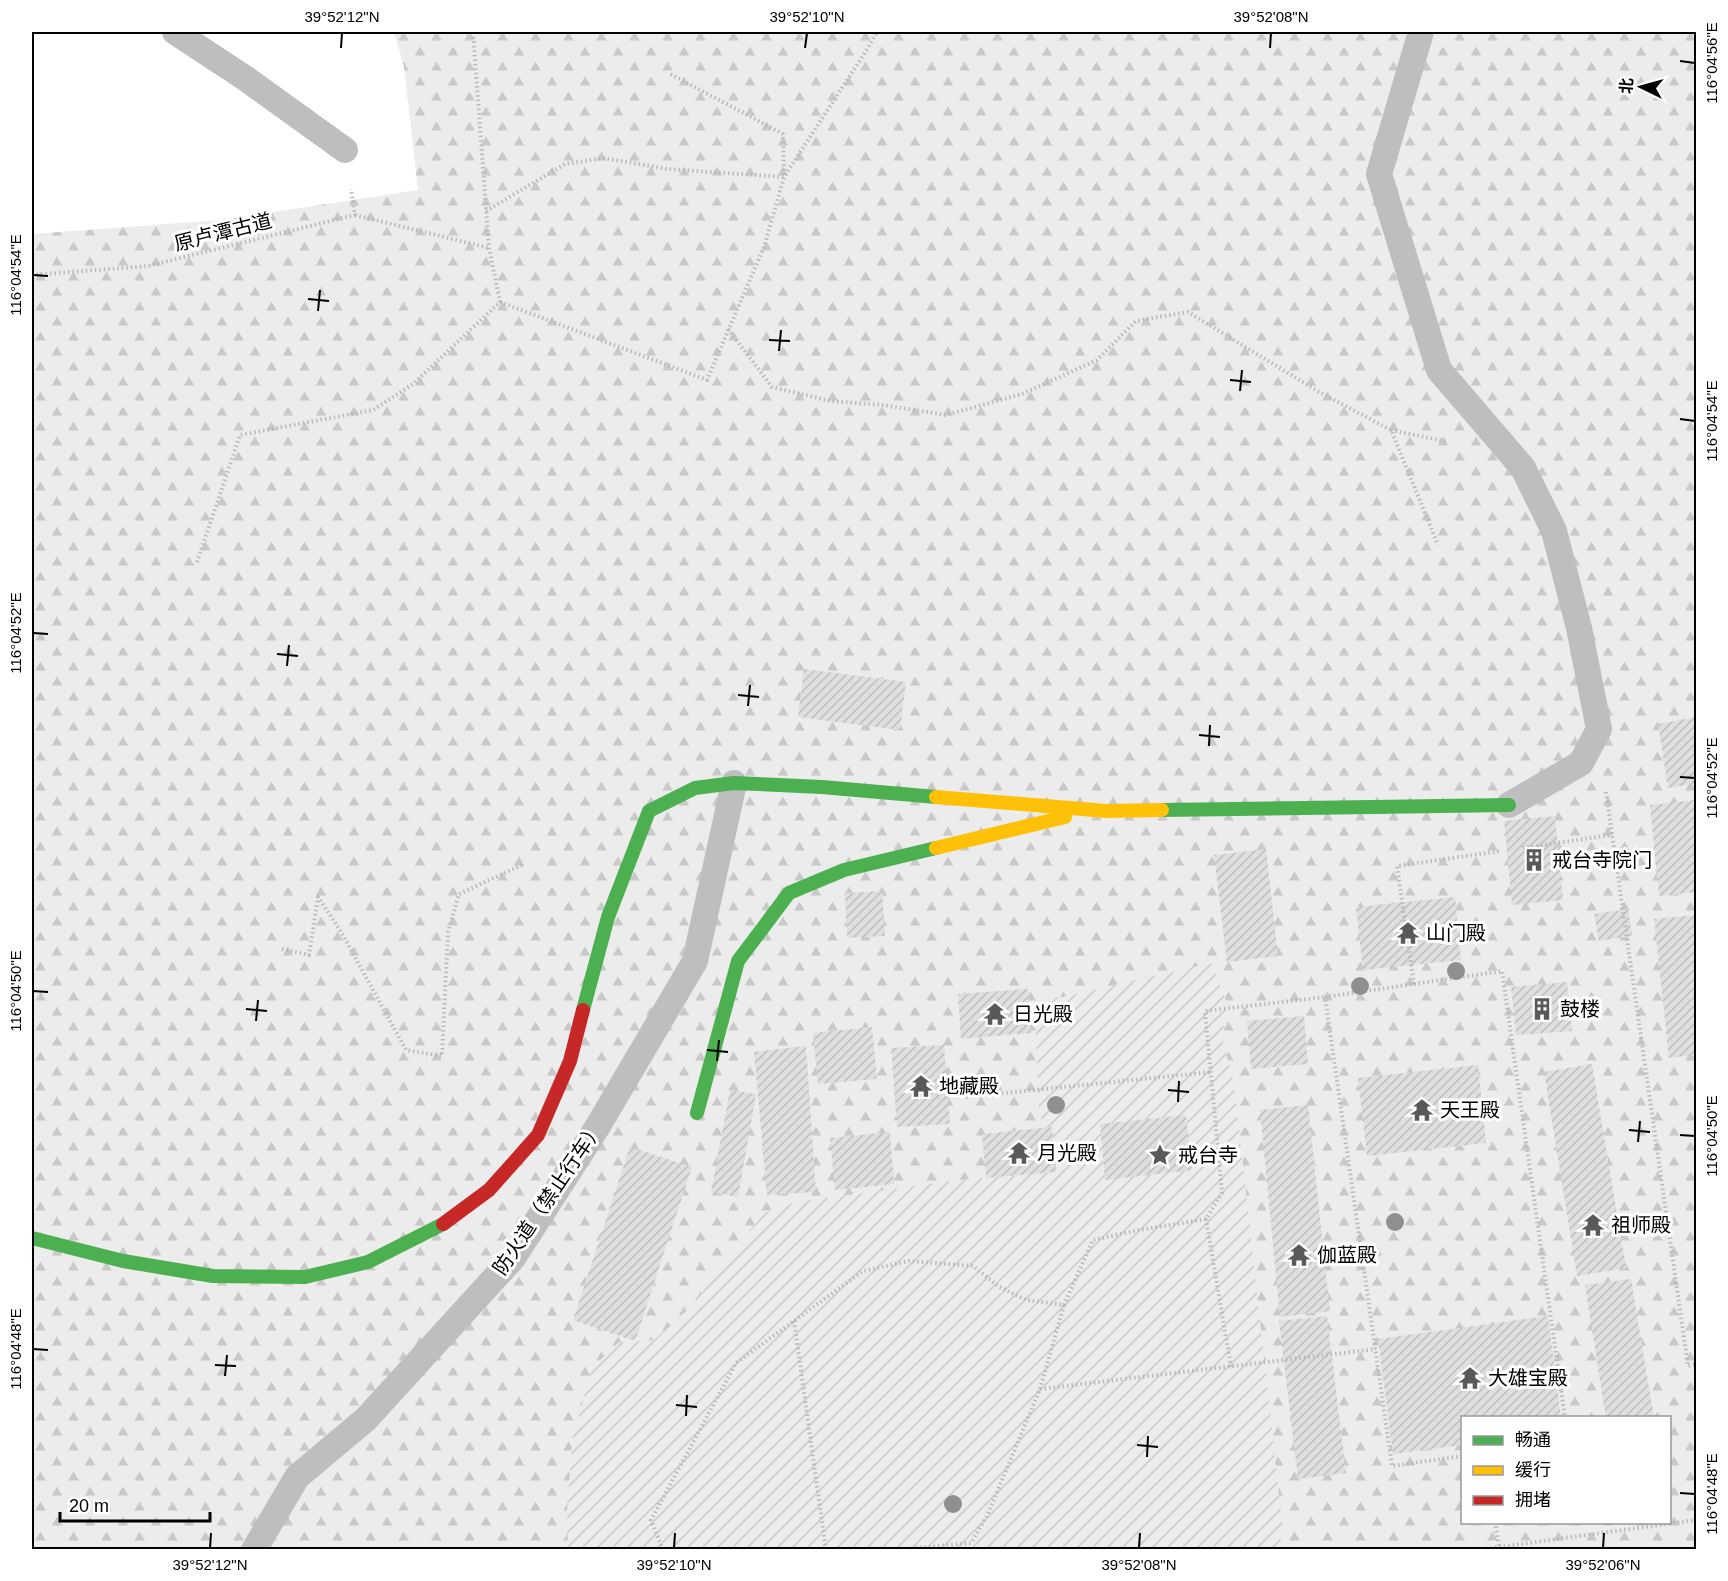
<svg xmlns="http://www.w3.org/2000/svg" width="1728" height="1581" viewBox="0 0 1728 1581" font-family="Arial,'Noto Sans SC',sans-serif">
	<defs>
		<pattern id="forest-firs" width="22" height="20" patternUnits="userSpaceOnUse" patternTransform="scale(1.5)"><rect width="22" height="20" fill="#ececec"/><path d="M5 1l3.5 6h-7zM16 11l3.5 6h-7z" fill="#c9c9c9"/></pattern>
		<pattern id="garden-furrows" width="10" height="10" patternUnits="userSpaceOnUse" patternTransform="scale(1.5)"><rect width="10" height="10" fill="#ececec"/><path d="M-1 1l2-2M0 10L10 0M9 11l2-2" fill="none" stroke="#c9c9c9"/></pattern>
		<pattern id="building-hatch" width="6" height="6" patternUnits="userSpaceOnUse" patternTransform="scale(1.5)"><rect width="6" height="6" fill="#dfdfdf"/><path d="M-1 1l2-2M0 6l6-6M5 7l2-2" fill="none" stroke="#bebebe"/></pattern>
	</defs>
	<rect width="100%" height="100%" fill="#fff"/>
	<path fill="url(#forest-firs)" fill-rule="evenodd" d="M394,32H1696V1549L32,1550V234L221,220L418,190L404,67ZM1462,1418H1670V1522H1462Z"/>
	<path fill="url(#garden-furrows)" d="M1211,963L1227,1003L1222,1038L1234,1083L1282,1522L1280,1549L568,1550L567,1511L572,1440L592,1368L618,1343L654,1340L694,1304L727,1257L765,1213L795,1202L967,1179L1049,1173L1038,1099L1035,1003Z"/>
	<g fill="url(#building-hatch)">
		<path d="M804,669L906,682L900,730L798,717Z"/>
		<path d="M1696,717V783L1668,788L1658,724Z"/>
		<path d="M1696,800V892L1659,896L1650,805Z"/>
		<path d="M1555,816L1563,900L1512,905L1504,821Z"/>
		<path d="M1266,849L1278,956L1227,962L1214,855Z"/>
		<path d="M882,891L885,936L847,938L845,893Z"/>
		<path d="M1455,897L1461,960L1363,970L1356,907Z"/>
		<path d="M1628,909L1632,936L1599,941L1594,914Z"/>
		<path d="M1696,915V1055L1669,1058L1654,919Z"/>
		<path d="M1567,982L1572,1031L1516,1035L1511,987Z"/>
		<path d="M1028,989L1031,1033L961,1039L958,994Z"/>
		<path d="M1304,1016L1308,1064L1251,1069L1247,1021Z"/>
		<path d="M872,1027L877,1079L818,1084L813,1033Z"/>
		<path d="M944,1045L950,1124L897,1127L891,1048Z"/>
		<path d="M806,1046L816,1192L767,1195L754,1052Z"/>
		<path d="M1592,1064L1626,1268L1577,1276L1544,1072Z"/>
		<path d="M1478,1065L1486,1143L1367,1156L1358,1078Z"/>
		<path d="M730,1090L756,1094L738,1197L711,1192Z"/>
		<path d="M1308,1105L1330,1311L1280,1317L1260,1110Z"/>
		<path d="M1186,1115L1192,1170L1105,1180L1100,1124Z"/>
		<path d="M1052,1127L1056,1172L986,1178L982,1134Z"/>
		<path d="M890,1132L894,1184L835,1190L830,1138Z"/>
		<path d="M630,1147L692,1167L635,1341L573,1320Z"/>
		<path d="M1631,1279L1654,1418H1606L1585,1285Z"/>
		<path d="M1327,1316L1346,1473L1298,1479L1279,1321Z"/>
		<path d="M1548,1316L1561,1418H1462V1445L1393,1454L1378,1339Z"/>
	</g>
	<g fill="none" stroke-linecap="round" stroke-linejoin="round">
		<g stroke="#b9b9b9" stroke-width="4" stroke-dasharray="1.5 3" stroke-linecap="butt">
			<path d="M486,211L565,164L603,158L668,169L784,177L866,51L877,32"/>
			<path d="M355,215L489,248"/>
			<path d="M32,275L148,266L355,215L351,189"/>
			<path d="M500,302L707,380L764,247L784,177L783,134L670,74"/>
			<path d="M728,329L772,387L830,401L883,405L946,415L1022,394L1097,360L1136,321L1188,312L1319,392L1391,430L1438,545"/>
			<path d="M1391,430L1448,442"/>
			<path d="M197,562L240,435L373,410L413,384L500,302L489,248L473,32"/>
			<path d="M1606,792L1688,1366L1696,1364"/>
			<path d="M1523,848L1611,835"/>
			<path d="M282,949L309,955L318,897L340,930L406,1050L442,1056L448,932L459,894L524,864"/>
			<path d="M1414,984L1397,866L1501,851"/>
			<path d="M966,1097L1211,1072"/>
			<path d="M1206,1219L1231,1367"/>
			<path d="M794,1321L826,1550"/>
			<path d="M1040,1389L1064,1305"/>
			<path d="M1462,1456L1392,1466L1325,997L1502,971L1565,1418"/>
			<path d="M1495,1522L1499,1546"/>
			<path d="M663,1550L651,1520L736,1363L863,1271L909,1261L973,1266L998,1286L1026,1300L1064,1305L1093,1240L1139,1230L1206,1219L1222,1193L1205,1011L1325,997"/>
			<path d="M893,1550L971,1543L987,1516L1040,1389L1376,1349"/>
			<path d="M1477,1550L1696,1520"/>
		</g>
		<g stroke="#bebebe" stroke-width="26">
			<path d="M175,32L245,78L345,150"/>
			<path d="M1421,32L1379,174L1439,370L1523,468L1554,531L1579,628L1599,729L1581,763L1509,805"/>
			<path d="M254,1550L297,1477L366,1419L513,1258L598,1126L695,961L734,783"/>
		</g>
		<g stroke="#4caf50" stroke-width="14">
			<path d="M1162,810L1509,805"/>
			<path d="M583,1010L608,917L649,811L695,788L734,783L822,787L936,797"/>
			<path d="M697,1113L738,961L789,893L844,870L936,848"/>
			<path d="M32,1238L123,1261L213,1276L305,1277L368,1262L443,1224"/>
		</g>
		<g stroke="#ffc107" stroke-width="14">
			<path d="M936,797L1106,811L1162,810"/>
			<path d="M936,848L1065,817"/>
		</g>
		<path stroke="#c62828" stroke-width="14" d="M443,1224L489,1190L538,1135L570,1061L583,1010"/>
	</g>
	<g fill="#8f8f8f">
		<circle cx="1456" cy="971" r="9"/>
		<circle cx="1360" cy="986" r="9"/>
		<circle cx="1056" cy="1105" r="9"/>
		<circle cx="1395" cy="1222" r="9"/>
		<circle cx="953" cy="1504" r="9"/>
	</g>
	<path fill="none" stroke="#000" stroke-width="2" d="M341,48L342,33M805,48L807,33M1270,48L1271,33M1680,61L1695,63M33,275L48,276M308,299L329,301M318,311L320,290M769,340L790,341M779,351L781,330M1230,380L1251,382M1240,391L1242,370M1680,419L1695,421M33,633L48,634M277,654L298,656M287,666L289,645M738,695L759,697M748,706L750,685M1199,735L1220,737M1209,746L1210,725M1680,777L1695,778M33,991L48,992M246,1009L267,1011M256,1021L258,1000M707,1050L728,1052M717,1061L719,1040M1168,1090L1189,1092M1178,1102L1179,1081M1629,1130L1650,1132M1680,1135L1695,1136M1638,1142L1640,1121M33,1349L48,1350M215,1365L236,1366M225,1376L227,1355M676,1405L697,1407M686,1416L687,1395M1137,1445L1158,1447M1147,1457L1148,1436M1680,1493L1695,1494M210,1548L211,1533M674,1548L675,1533M1139,1548L1140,1533M1603,1548L1604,1533"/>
	<defs>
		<g id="building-bare" transform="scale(1.8)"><path d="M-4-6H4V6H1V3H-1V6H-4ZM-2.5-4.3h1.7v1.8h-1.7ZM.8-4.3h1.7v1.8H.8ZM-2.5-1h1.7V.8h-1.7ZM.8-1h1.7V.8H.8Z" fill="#595959" stroke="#fff" stroke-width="2.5" paint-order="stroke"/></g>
		<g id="temple-bare" transform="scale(1.8)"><path d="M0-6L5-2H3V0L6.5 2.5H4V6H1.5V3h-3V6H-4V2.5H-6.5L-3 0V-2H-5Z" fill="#595959" stroke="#fff" stroke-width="2.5" paint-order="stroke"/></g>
		<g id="sight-bare" transform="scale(1.8)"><path d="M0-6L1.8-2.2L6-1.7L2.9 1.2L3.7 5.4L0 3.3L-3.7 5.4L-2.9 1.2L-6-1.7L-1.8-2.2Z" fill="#595959" stroke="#fff" stroke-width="2.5" paint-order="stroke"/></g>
	</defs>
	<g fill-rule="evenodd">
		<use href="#building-bare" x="1534" y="860"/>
		<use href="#temple-bare" x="1408" y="933"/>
		<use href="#building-bare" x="1542" y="1009"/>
		<use href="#temple-bare" x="995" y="1014"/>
		<use href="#temple-bare" x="921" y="1086"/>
		<use href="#temple-bare" x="1422" y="1110"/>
		<use href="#temple-bare" x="1019" y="1153"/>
		<use href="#sight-bare" x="1160" y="1155"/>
		<use href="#temple-bare" x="1593" y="1225"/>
		<use href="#temple-bare" x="1299" y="1255"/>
		<use href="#temple-bare" x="1470" y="1378"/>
	</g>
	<g text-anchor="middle" stroke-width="6" stroke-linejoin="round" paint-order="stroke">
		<g font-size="20" fill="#000" stroke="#fff">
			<text transform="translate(223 232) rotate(-14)" y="7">原卢潭古道</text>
			<text transform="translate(548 1198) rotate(-56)" y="7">防火道（禁止行车）</text>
		</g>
		<g font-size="20" fill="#000" stroke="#fff" text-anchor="start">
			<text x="1552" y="867">戒台寺院门</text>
			<text x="1426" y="940">山门殿</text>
			<text x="1560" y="1016">鼓楼</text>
			<text x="1013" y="1021">日光殿</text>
			<text x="939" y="1093">地藏殿</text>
			<text x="1440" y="1117">天王殿</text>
			<text x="1037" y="1160">月光殿</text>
			<text x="1178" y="1162">戒台寺</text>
			<text x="1611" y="1232">祖师殿</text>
			<text x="1317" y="1262">伽蓝殿</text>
			<text x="1488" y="1385">大雄宝殿</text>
		</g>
	</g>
	<rect width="1728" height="1581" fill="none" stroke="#ffffff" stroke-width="66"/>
	<rect x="1461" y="1416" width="210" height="108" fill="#ffffff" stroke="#999999" stroke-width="1.5"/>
	<rect x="1473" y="1436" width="30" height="9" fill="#4caf50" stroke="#999999" stroke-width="1.5"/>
	<text x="1515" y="1446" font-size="18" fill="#000000">畅通</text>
	<rect x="1473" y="1466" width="30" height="9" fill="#ffc107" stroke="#999999" stroke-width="1.5"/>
	<text x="1515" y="1476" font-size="18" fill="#000000">缓行</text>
	<rect x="1473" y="1496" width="30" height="9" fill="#c62828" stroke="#999999" stroke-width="1.5"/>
	<text x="1515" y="1506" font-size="18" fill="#000000">拥堵</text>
	<g transform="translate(1641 87) rotate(275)" stroke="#ffffff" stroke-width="4.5" paint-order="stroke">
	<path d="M0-4.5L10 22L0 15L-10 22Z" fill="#000000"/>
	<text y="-9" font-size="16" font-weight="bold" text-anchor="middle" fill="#000000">北</text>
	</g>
	<path d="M60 1512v9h150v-9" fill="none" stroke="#000000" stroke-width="3"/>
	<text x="69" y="1512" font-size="18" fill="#000000" stroke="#ffffff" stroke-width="4.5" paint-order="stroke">20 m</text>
	<rect x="33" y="33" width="1662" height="1515" fill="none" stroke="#000" stroke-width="2"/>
	<g font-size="15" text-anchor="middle" fill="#000">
		<text x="342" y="22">39°52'12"N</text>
		<text x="807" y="22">39°52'10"N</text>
		<text x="1271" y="22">39°52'08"N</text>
		<text transform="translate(1712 63) rotate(-90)" y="5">116°04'56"E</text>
		<text transform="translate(16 275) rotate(-90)" y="5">116°04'54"E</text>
		<text transform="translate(1712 421) rotate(-90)" y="5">116°04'54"E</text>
		<text transform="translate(16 633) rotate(-90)" y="5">116°04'52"E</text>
		<text transform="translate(1712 778) rotate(-90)" y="5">116°04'52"E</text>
		<text transform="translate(16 991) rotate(-90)" y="5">116°04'50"E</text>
		<text transform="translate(1712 1136) rotate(-90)" y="5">116°04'50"E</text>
		<text transform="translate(16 1349) rotate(-90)" y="5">116°04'48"E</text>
		<text transform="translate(1712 1494) rotate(-90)" y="5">116°04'48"E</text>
		<text x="210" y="1570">39°52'12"N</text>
		<text x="674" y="1570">39°52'10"N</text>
		<text x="1139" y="1570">39°52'08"N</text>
		<text x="1603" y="1570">39°52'06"N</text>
	</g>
</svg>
